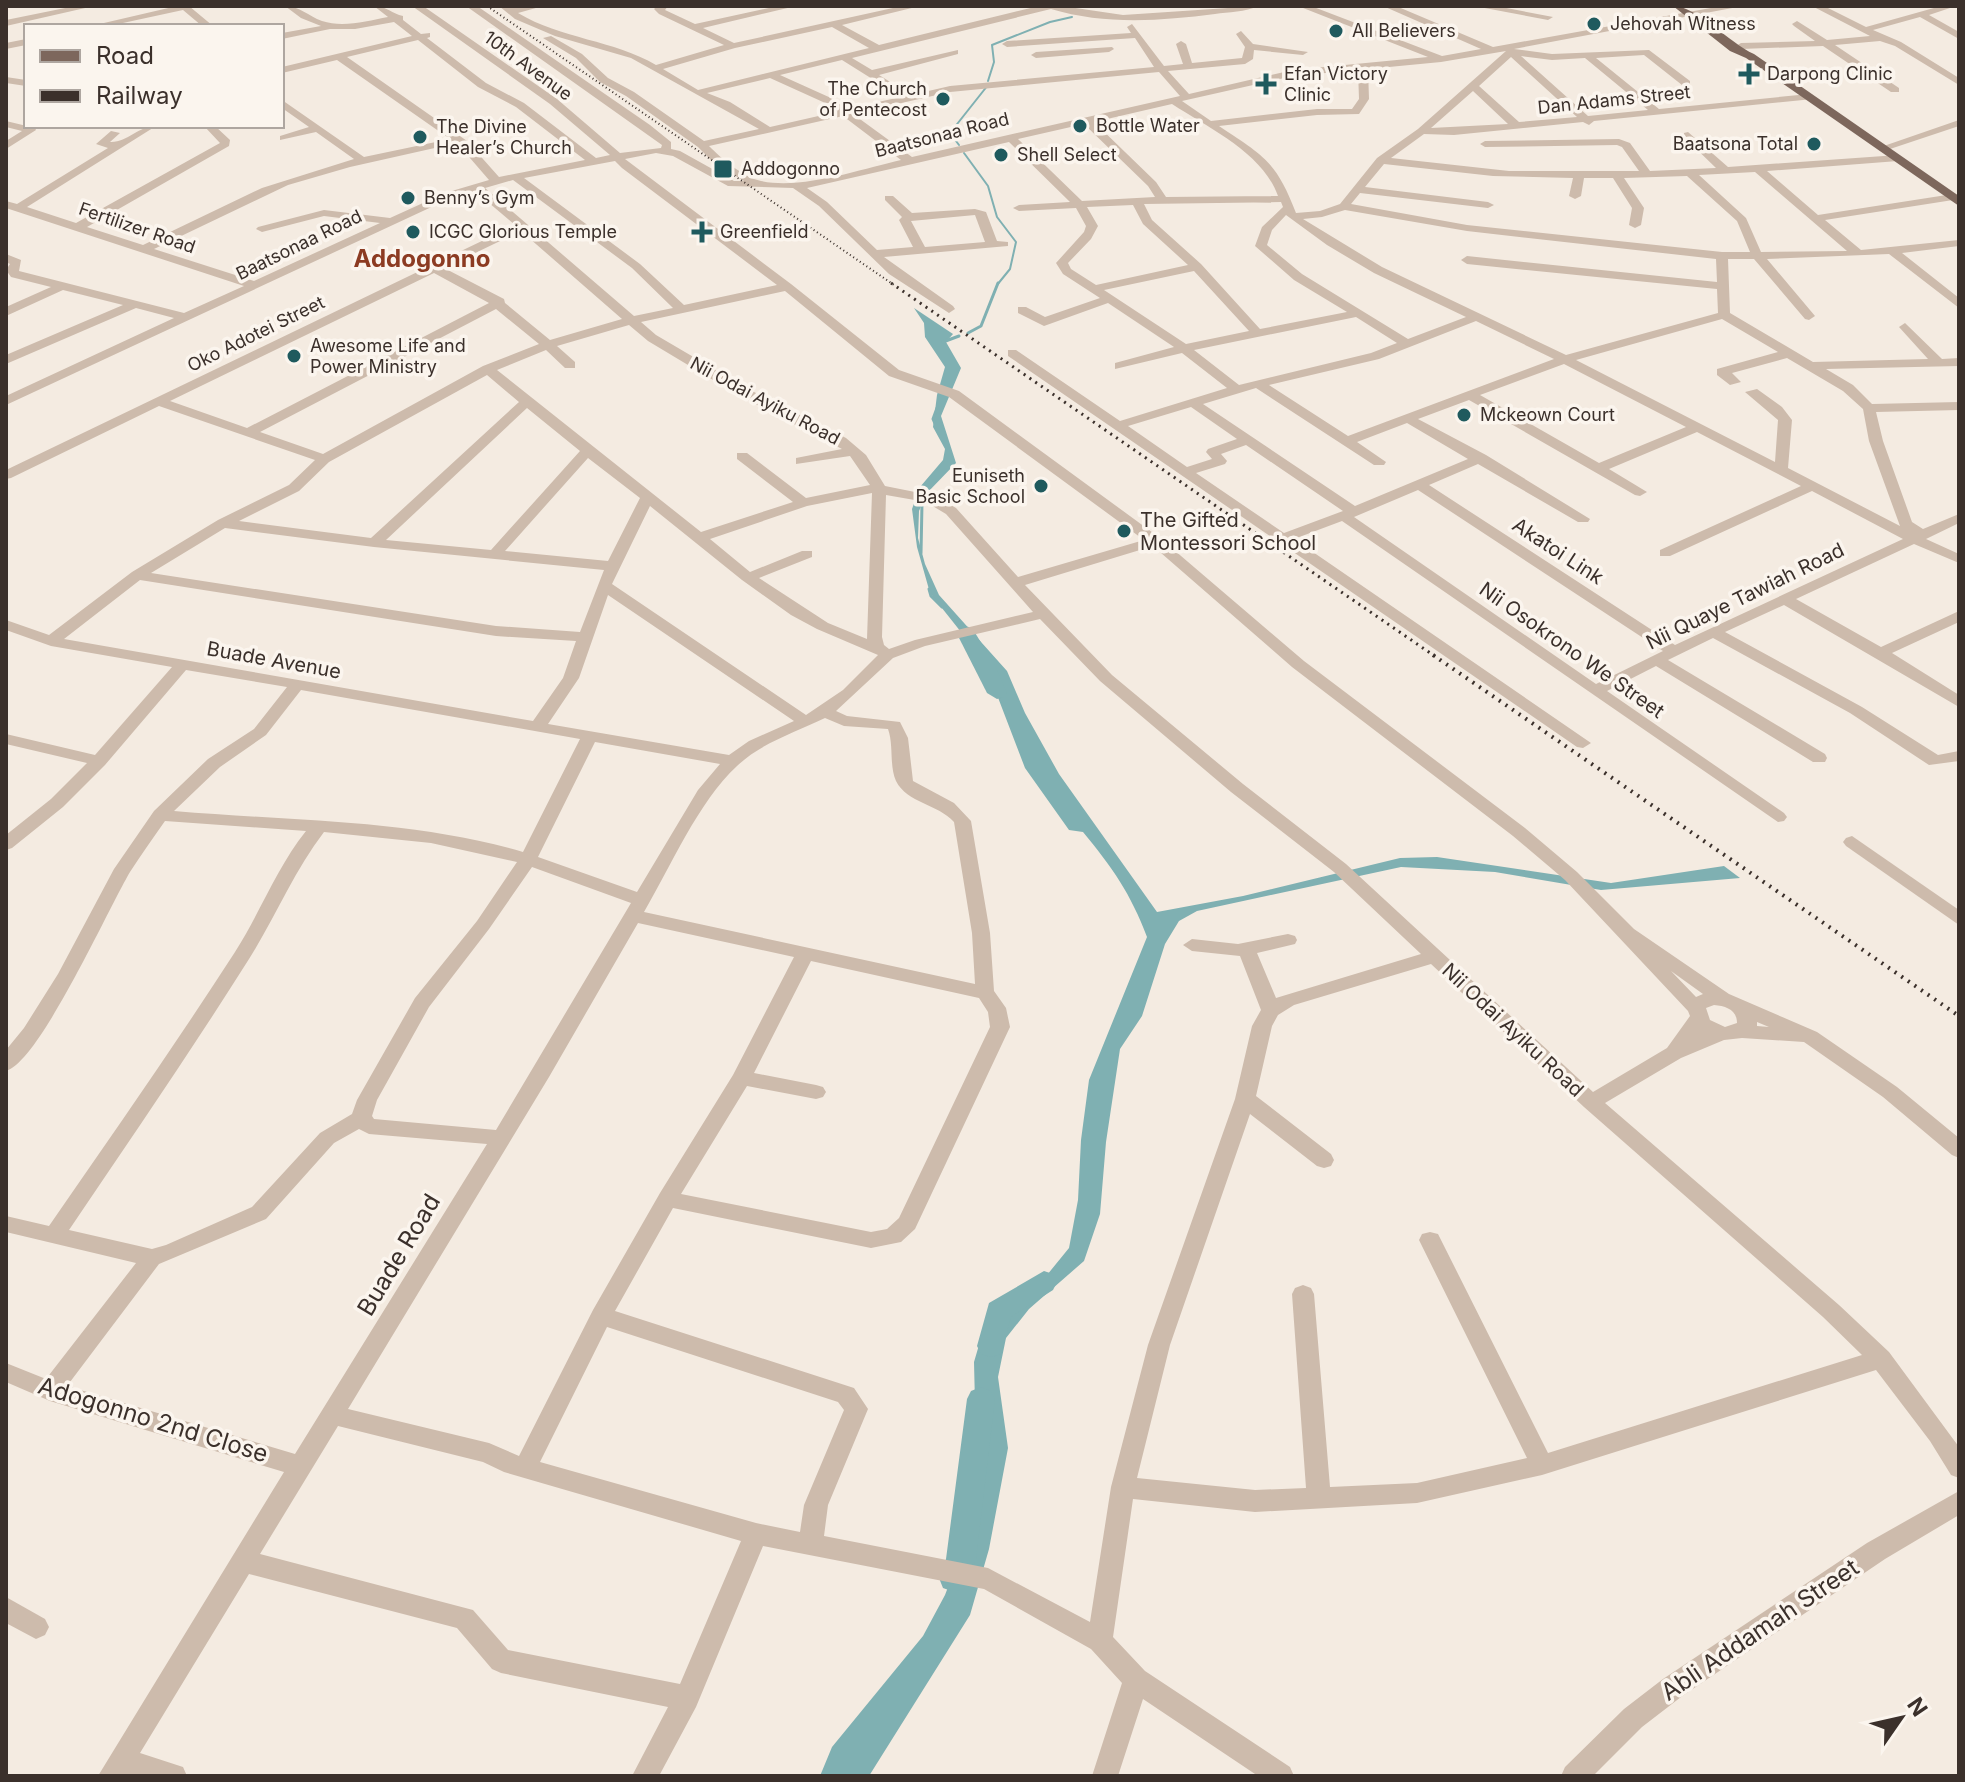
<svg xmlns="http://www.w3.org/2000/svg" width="1965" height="1782" viewBox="0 0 1965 1782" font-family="Inter,sans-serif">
	<rect width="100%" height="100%" fill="#f4ebe1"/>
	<path fill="#7fb0b2" d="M914,308L953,334L946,342L961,368L941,416L956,463L927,493L919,511L918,538L925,564L939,595L1007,671L1025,713L1059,774L1157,912L1243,896L1400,858L1437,857L1611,883L1724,866L1740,878L1601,890L1495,872L1401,867L1197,911L1179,921L1165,944L1142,1016L1120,1049L1106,1142L1100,1214L1084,1261L1029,1309L1006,1338L998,1377L1008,1448L989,1549L970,1615L869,1776H820L832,1747L923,1636L945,1595L968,1535L983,1469L975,1404L974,1362L984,1328L1047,1275L1069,1248L1078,1200L1081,1140L1089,1080L1147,937C1131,894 1112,867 1083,832L1069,830L1025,768L984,661L930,593L917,547L912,509L920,487L943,460L945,449L933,427L937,395L945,367L925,337L924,323Z"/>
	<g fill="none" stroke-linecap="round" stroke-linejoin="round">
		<g stroke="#7fb0b2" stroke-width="2">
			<path d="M988,81L994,62L992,45L1050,22L1072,17"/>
			<path d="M959,145L950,133L988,85"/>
			<path d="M964,153L988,186L997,217L1016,242L1010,269L997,285"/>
		</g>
		<g stroke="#7fb0b2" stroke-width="3">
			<path d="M968,333L981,326L998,283"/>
			<path d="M943,342L959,336"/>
			<path d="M936,426L933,419L937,408"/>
			<path d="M921,553L922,503"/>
			<path d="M929,589L931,596L942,607"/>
		</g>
		<g fill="#7fb0b2" fill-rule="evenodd">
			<path d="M965,626L972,628L995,665L1007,693L1004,697L997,699L987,693L956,632Z"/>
			<path d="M1044,1271L1053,1274L1057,1282L1053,1290L1011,1317L1001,1354L991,1357L981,1354L977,1346L989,1303Z"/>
			<path d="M981,1387L991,1391L995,1399L976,1559L965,1588L954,1592L943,1588L939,1578L946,1559L967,1399L971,1391Z"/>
		</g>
		<g fill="#cdbbac" fill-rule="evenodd">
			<path d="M75,6H94L6,26V20Z"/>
			<path d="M177,6H189L213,26H202L183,10L109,26H91Z"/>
			<path d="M285,6C300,6 308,16 322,21C343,28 367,21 388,17L374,6C387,6 392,14 403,16V20L421,34L430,33V37L427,38L486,83L524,103L596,158L610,155L550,104L412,6H423L557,99L620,153L661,148L662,145L466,6H477L650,125L671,142V149L680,151L734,181H744L713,162L698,147L626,96L600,82L576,58L543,38L551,36L582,54L608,78L634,92L704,141L759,129L631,58L555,36L515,19L499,6L513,8L543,6L518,13C561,39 614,40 656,65L724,45L659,14L654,9L657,6H668L665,10L695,24L778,6H796L703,28L734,43L902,6H920L842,25L879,45L1039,6H1062L1123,15L1258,6C1246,12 1228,12 1215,14C1160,21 1104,25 1051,9L852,58L872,70L958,50V54L879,75L911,95L950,86L1154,67L1135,38L1007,47L1002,44L1007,41L1131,33L1127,27L1132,24L1164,66L1183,64L1176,44L1181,41L1186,44L1192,63L1242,58L1245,47L1236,34L1241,31L1253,44L1308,52L1303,55L1254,50L1253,59L1245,64L1168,71L1189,94L1293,70L1428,57L1298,6H1311L1442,56L1481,49L1383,6H1396L1493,47L1722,6H1743L1514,49L1552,54L1649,50L1690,81V85H1682L1644,55L1596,58L1659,109L1809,94L1813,95V99L1594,121L1589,125L1583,122L1454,135L1424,134L1391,158L1509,171H1639L1622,147L1617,145L1485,147L1480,144L1485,141L1619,139L1630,143L1650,171L1716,168L1684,137V133L1688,132L1728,167L1898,155L1903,158L1898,161L1767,171L1818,215L1953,194L1959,197L1953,200L1825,220L1861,250L1959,240V246L1902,253L1959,298V308L1889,254L1767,259L1815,316L1809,320L1805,319L1754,259H1728L1730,313L1813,362L1928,359L1899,327L1905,323L1942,359L1959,358V366L1826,369L1853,385L1872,404L1959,402V410L1876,412L1883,441L1912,522L1923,529L1959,514V523L1926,539L1959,554V563L1914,544L1796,599L1881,647L1959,611V622L1892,653L1959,695V707L1784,605L1725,632L1862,707L1938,755L1959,751V761L1929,765L1850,713L1713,638L1668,660L1825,754L1827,758L1825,762H1813L1656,666L1607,691L1784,813L1787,817L1784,821L1778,822L1342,521L1294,539L1591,743L1583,748L1577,747L1008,356V350H1016L1120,421L1227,388L1182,353L1115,369V363L1174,347L1108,303L1044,326L1018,313V307H1026L1045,317L1100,298L1063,274L1056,263L1084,232L1086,226L1076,208L1019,211L1013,208L1019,205L1070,202L1009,142L807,188L827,202L877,250L913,247L899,220L902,217L885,200V196H893L912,213L975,209L986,212L997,241L1008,242V246L884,257L953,306L955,309L949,313L889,274L819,206L793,188L728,186L673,156L656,153L625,159L791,284L899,370L959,391L1160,538L1304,661L1525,828L1577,872L1634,929L1729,994L1817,1032L1897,1087L1959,1138V1158L1952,1155L1883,1097L1804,1042L1742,1038L1724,1040L1681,1058L1605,1103L1839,1305L1889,1352L1959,1447V1478L1951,1475L1930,1441L1876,1370L1542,1475L1417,1503L1255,1512L1133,1499L1113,1637L1145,1671L1290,1767L1294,1776H1258L1143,1699L1118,1776H1092L1122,1683L1091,1649L984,1589L763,1546L696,1707L659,1776H632L668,1707L501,1673L492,1669L457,1628L249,1574L140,1753L183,1767L187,1776H98L284,1472L50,1401L6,1382V1363L46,1379L136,1263L6,1232V1216L49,1226C112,1135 175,1045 235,952C260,913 277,867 306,831L165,821C153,838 141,855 130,872C108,909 40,1061 6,1071V1050L24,1028L58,974L114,869L154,811L208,759L254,729L287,687L186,670L105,765L63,807L12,848L6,850V835L51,799L87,763L6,744V734L95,755L172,667L51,646L6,630V620L49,635L132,572L218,520L289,485L315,460L159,406L11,478L6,479V470L515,225L475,191L453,197L6,405V396L174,318L136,308L6,364V355L123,305L63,290L6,316V307L51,287L11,277L6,270L10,264L6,262V254L21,260L19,271L184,313L244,286L6,208V201L17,204L108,148L96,144L111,131L120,133L110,142C127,143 138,126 156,126L27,207L76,223L220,143L204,126H215L230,140L229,146L87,227L143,245L262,188L354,159L316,132L280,140V136L309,127L282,108V100L364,157L450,139L337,60L282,73V67L412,36L394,22L355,29H330L282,39V33L321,26L301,18ZM832,27L869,48L698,90L663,69L735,48ZM418,40L478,87L516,107L585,160L499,177L467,141L347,57ZM1506,51L1418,129L1377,158L1340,204L1320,211L1296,213C1276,161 1264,156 1219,126L1317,115L1359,114L1369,99L1368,69L1441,62ZM1521,56L1552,60L1585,58L1648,110L1588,116ZM1511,57L1577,117L1519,122L1479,86ZM842,60L901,97L846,109L831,98L780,75ZM1358,70L1359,99L1352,109H1317L1211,121L1182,101L1293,76ZM1159,72L1180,96L912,157L853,114L950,92ZM770,78L823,102L836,112L770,127L730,102L707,93ZM1473,91L1508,124L1431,128ZM1172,104C1210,129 1262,152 1278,196L1166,197L1156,182L1094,122ZM843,116L901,160C861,169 802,190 761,181C743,177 722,159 709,146ZM1084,124L1148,186L1155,197L1082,201L1018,139ZM457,143L489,180L445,193L390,218L324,210L258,227L256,229L262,232L324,216L380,223L254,281L154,249L288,185L350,167ZM615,161L622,168L777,285L684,305L640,264L524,178ZM1384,164L1493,176L1573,178L1569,196L1575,199L1581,196L1584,178H1613L1632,208L1629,225L1635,228L1641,225L1644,208L1624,178L1687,176L1737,221L1750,252H1722L1467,225L1351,204L1360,193L1488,208L1494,205L1488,202L1365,187ZM1755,172L1847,251L1761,252L1746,218L1699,175ZM513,180L632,268L673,308L634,316L485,188ZM1281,202L1283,207L1262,227L1255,246L1294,280L1347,312L1260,329L1201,264L1152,220L1144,204ZM1133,205L1143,224L1188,265L1096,285L1071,269L1068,263L1091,239L1098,226L1087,207ZM1345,210L1467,231L1716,259L1717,282L1467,256L1461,260L1467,264L1717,289L1718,313L1566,355L1382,267L1303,219L1322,217ZM975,215L985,242L925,247L911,221ZM1286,215L1327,245L1374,273L1466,317L1408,339L1302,274L1267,245L1272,230ZM521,231L622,319L550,340L505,303L504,299L444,268ZM1194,271L1249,331L1186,344L1104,290ZM434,273L489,303L247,428L170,401ZM785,291L889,376L949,397L1144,540L1018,577L956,508L935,496L885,486L866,455L846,438L748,389L656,335L641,322ZM496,309L539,344L483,366L323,454L260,432ZM1356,317L1397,343L1371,353L1239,385L1194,350ZM1722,319L1778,352L1717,369V375L1730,385L1741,382L1732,373L1787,358L1843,391L1863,409L1869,441L1900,526L1788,468L1792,420L1782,407L1757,389L1745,392L1778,420L1775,462L1576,360ZM1476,321L1554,359L1348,436L1269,385L1379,359ZM629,325L648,341L738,395L842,449L796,458V464L850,456L870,485L806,498L747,453H737V459L793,502L701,532L497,370L546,350L565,368H575V362L557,346ZM1564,364L1686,427L1599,463L1480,395ZM487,375L519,402L371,538L239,521L299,491L329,462ZM1256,388L1374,465H1384L1386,462L1357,442L1407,423L1468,459L1355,506L1203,404ZM1469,400L1635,495L1640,496L1647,492L1609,469L1697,432L1801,486L1660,550V556H1670L1812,491L1903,539L1675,645L1429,485L1478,464L1578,522H1588L1590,519L1486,455L1418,419ZM1191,407L1237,439L1208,449L1206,452L1212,459L1187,467L1128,426ZM527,408L580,451L491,550L386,540ZM1246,445L1343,511L1284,533L1196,473L1225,464L1227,461L1221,454ZM588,458L640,498L608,561L505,551ZM1418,490L1663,651L1596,684L1354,517ZM872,493L867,639L828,623L759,578L812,557V551H802L750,572L710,539L807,506ZM886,495L926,502L946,514L1033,612L915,640L889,649L884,645L882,637ZM650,506L742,580L791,615L817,629L878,655L843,690L806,715L612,584ZM225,528L374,547L604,570L580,632L496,626L151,573ZM1153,546L1292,667L1513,836L1565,880L1688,1011L1690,1016L1667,1048L1593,1092L1346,864L1243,784L1112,675L1025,585ZM140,580L496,636L576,641L563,678L533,721L64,639ZM608,595L794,721L749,741L729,755L548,724L579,678ZM1040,619L1100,681L1231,792L1334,872L1421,954L1276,998L1257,953L1295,944L1297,940L1295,936L1288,934L1238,944L1192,939L1183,945L1192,951L1240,956L1261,1010L1252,1026L1235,1099L1148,1345L1111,1487L1090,1622L988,1568L824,1536L828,1505L868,1409L854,1388L615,1311L673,1208L871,1248L901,1242L915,1229L1010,1027L1006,1008L994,991L990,933L971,821L954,803L913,781L908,738L900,722L847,716L836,711L893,658L925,646ZM301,690L580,739L523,852C410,819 291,821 174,811L220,767L266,735ZM825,718L844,726L888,729C894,746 889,765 896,781C907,803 938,804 954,822L972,933L975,984L644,912C670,868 698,802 737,766C761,743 796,732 825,718ZM595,742L720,764L698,790L637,892L538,857ZM324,832L431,843L517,862L477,921L415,998L357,1100L352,1114L320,1133L252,1207L166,1245L152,1249L69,1230C130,1140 191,1051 249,959C275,918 294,871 324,832ZM532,867L631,903L496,1130L374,1119L372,1116L377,1100L429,1007L489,929ZM638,923L794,957L733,1075L660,1193L593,1310L519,1456L489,1443L348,1409L549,1077ZM811,961L979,998L988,1012L990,1027L899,1218L887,1229L871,1232L681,1194L747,1086L816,1099L823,1097L826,1092L823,1087L816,1085L754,1073ZM1431,964L1584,1107L1823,1317L1862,1355L1548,1453L1438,1234L1430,1232L1422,1234L1419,1240L1527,1458L1417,1483L1330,1487L1314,1294L1311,1288L1303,1285L1295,1288L1292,1294L1306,1488L1255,1490L1137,1478L1170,1345L1250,1114L1317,1166L1324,1168L1331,1166L1334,1160L1331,1154L1256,1096L1272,1026L1278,1015L1294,1005ZM1671,971L1703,994L1696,997ZM1714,1005C1726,1006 1737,1010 1737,1023L1725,1027L1710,1020L1706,1008ZM1757,1022L1769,1027L1757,1026ZM359,1129L369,1134L487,1144L295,1454L67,1386L159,1264L266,1219L334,1143ZM607,1327L838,1402L844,1410L804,1505L800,1532L756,1523L540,1462ZM338,1426L483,1462L504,1472L741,1541L680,1684L508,1650L473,1610L260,1554Z"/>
			<path d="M1474,6H1496L1553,17L1548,20Z"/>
			<path d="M1812,6H1824L1866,27L1941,6H1956L1929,15L1959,32V39L1920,17L1873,30L1901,42L1959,78V85L1895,46L1880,41L1835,45L1899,88V92H1891L1823,46L1741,49L1736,46L1741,43L1815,41L1794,26L1792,24L1797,21L1827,40L1870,36Z"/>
			<path d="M26,39V45L6,49V43Z"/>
			<path d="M1112,47L1114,49L1109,52L1036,58L1031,55L1036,52Z"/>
			<path d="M6,77L26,80V86L6,83Z"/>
			<path d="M1959,120V126L1887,150L1878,148Z"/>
			<path d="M6,121L35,128L36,130L6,149V141L22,131L6,127Z"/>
			<path d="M1852,836L1959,910V925L1846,846L1843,842L1846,838Z"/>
			<path d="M1959,1491V1515L1885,1559L1681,1697L1642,1727L1593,1776H1561L1565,1767L1624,1709L1663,1679L1867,1543Z"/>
			<path d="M6,1597L45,1619L49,1627L45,1635L36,1639L6,1623Z"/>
		</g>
		<path fill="#7d675c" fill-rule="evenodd" d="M1673,6C1697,6 1729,43 1754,54L1959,196V206L1746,58L1730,51Z"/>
		<path stroke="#3b302b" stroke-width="2" stroke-dasharray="1 3" stroke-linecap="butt" d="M487,6L894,285"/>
		<path stroke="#3b302b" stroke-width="3" stroke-dasharray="2 5" stroke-linecap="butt" d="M891,283L1436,657"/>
		<path stroke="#3b302b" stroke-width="4" stroke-dasharray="2 6" stroke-linecap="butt" d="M1433,655L1959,1016"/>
	</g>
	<g fill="#1f5a5e" stroke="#fbf5ee" stroke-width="3">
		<circle cx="1594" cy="24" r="8"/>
		<circle cx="1336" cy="31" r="8"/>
		<path d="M1745 62h8v8h8v8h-8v8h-8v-8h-8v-8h8z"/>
		<path d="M1262 72h8v8h8v8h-8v8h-8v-8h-8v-8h8z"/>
		<circle cx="943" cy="99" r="8"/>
		<circle cx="1080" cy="126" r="8"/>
		<circle cx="420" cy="137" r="8"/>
		<circle cx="1814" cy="144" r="8"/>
		<circle cx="1001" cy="155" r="8"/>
		<rect x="713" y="159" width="20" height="20" rx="4"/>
		<circle cx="408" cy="198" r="8"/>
		<circle cx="413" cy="232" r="8"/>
		<path d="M698 220h8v8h8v8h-8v8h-8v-8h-8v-8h8z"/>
		<circle cx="294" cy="356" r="8"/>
		<circle cx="1464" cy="415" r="8"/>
		<circle cx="1041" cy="486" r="8"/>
		<circle cx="1124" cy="531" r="8"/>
	</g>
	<g text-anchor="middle" stroke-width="7" stroke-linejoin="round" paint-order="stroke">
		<g font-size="18" fill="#3b302b" stroke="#fbf5ee" text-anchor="start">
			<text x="1610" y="30">Jehovah Witness</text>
			<text x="1352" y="37">All Believers</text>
			<text x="1284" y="80">Efan Victory<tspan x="1284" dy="21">Clinic</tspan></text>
			<text x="1767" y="80">Darpong Clinic</text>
			<text x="927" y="95" text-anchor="end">The Church<tspan x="927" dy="21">of Pentecost</tspan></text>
			<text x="1096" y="132">Bottle Water</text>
			<text x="436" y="133">The Divine<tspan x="436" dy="21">Healer’s Church</tspan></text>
			<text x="1798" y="150" text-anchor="end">Baatsona Total</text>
			<text x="1017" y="161">Shell Select</text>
			<text x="741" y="175">Addogonno</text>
			<text x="424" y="204">Benny’s Gym</text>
			<text x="429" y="238">ICGC Glorious Temple</text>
			<text x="720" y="238">Greenfield</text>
			<text x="310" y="352">Awesome Life and<tspan x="310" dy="21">Power Ministry</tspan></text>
			<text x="1480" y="421">Mckeown Court</text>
			<text x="1025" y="482" text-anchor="end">Euniseth<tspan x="1025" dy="21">Basic School</tspan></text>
		</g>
		<g font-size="18" fill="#3b302b" stroke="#fbf5ee">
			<text transform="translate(528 66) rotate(36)" y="6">10th Avenue</text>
			<text transform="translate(1614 100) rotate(-6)" y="6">Dan Adams Street</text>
			<text transform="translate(942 135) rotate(-14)" y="6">Baatsonaa Road</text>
			<text transform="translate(137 228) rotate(19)" y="6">Fertilizer Road</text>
			<text transform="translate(299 245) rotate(-26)" y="6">Baatsonaa Road</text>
			<text transform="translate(256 334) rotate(-26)" y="6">Oko Adotei Street</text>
			<text transform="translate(765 401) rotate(28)" y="6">Nii Odai Ayiku Road</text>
		</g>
		<g font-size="20" fill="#3b302b" stroke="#fbf5ee" text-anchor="start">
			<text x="1140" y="527">The Gifted<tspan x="1140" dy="23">Montessori School</tspan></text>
		</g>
		<g font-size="20" fill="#3b302b" stroke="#fbf5ee">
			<text transform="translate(1558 551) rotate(33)" y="7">Akatoi Link</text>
			<text transform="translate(1745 596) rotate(-26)" y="7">Nii Quaye Tawiah Road</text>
			<text transform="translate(1572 650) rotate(35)" y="7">Nii Osokrono We Street</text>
			<text transform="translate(274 660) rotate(10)" y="7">Buade Avenue</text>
			<text transform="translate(1513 1030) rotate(43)" y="7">Nii Odai Ayiku Road</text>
		</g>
		<g font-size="24" font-weight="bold" fill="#8c3b22" stroke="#fbf5ee">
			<text x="422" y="267">Addogonno</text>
		</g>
		<g font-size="24" fill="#3b302b" stroke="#fbf5ee">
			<text transform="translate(399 1255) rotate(-59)" y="8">Buade Road</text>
			<text transform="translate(153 1420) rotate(17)" y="8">Adogonno 2nd Close</text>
			<text transform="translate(1760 1630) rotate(-34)" y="8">Abli Addamah Street</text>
		</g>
	</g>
	<rect width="1965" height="1782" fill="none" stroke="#3b302b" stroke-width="16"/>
	<rect x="24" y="24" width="260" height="104" fill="#fbf5ee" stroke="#aea6a0" stroke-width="2"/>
	<rect x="40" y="50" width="40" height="12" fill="#7d675c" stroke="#aea6a0" stroke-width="2"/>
	<text x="96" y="64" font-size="24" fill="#3b302b">Road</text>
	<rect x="40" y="90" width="40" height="12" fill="#3b302b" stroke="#aea6a0" stroke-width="2"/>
	<text x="96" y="104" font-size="24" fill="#3b302b">Railway</text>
	<g transform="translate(1901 1718) rotate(56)" stroke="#fbf5ee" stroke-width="6" paint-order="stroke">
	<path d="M0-6L14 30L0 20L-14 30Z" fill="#3b302b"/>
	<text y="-12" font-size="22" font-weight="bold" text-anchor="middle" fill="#3b302b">N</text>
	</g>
</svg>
